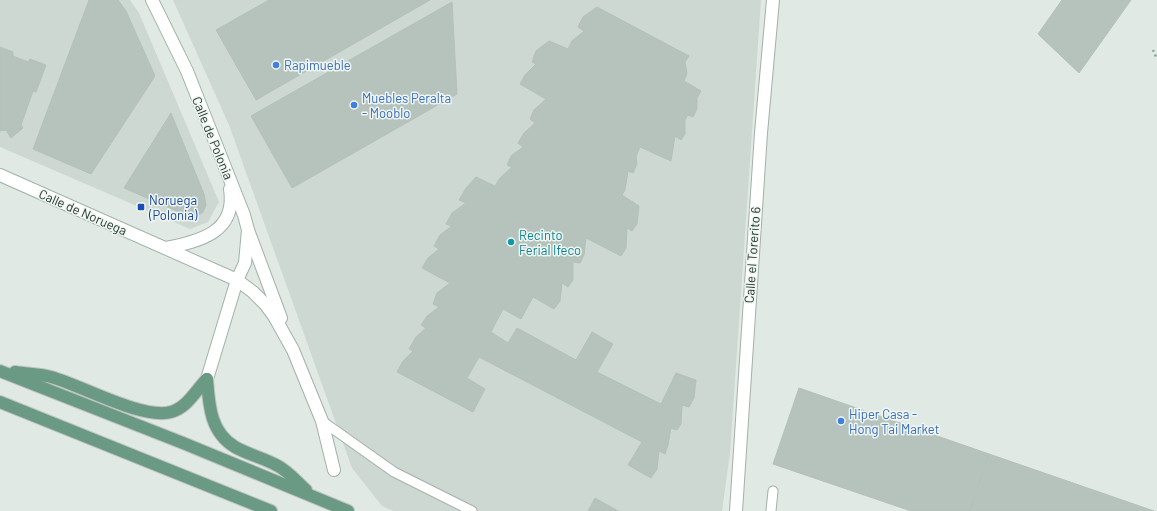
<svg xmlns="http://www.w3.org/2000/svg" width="1157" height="511" viewBox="0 0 1157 511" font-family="Barlow,sans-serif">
	<rect width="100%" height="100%" fill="#e0e9e3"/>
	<g fill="#ced8d2">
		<path d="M0,0H130L139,13L219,202L208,222L190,229L0,147Z"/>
		<path d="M173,0H761L730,453L722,511H393L382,506L352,468L229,125Z"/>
	</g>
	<g fill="#b5c3bc" stroke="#b3c1b9">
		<path d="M89,0H118L126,11L155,76L91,174L33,149Z"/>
		<path d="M269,0H430L256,100L216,30Z"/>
		<path d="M1062,0H1131L1079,73L1038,34Z"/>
		<path d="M452,2L457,94L292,188L251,116Z"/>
		<path d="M597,7L689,56L685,62L687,73L684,81L701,91L697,98V109L693,117L688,115L685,120V134L681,140L675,136L671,161L640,147L636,156L637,164L633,173L628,171L625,190L622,195L639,206L637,224L632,231L627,228L626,248L621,256L586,238L584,255L580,263L573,262V280L568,287L562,283L560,301L554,309L533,297L521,319L503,309L491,332L508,343L517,328L576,360L592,332L613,344L597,372L661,404L676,373L696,380L694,398L689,407L682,405L681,424L677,430L671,428L668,445L665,454L659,451L657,469L651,478L628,465L642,442L479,357L467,378L485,389L473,412L397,372L403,361L413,351L409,349L416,337L426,328L421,325L427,316L439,307L433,304L437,293L450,283L422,268L428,258L439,249L434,246L440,235L452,226L446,224L452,213L466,203L459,200L466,188L476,177L495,186L500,178L512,167L507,165L511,156L523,147L518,143L524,133L535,123L530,119L534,110L546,99L520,84L525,75L536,64L532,62L536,51L549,41L568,49L572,41L584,31L578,27L583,17Z"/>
		<path d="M0,47L13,52V56L28,62L30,59L46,65L36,92L33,91L21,125L23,128L11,138L6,130L0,131Z"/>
		<path d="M171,113L204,194L206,205L203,212L196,217L188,216L124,188Z"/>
		<path d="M799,388L989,454L970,511H911L773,464Z"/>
		<path d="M989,454L1154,511H970Z"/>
		<path d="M595,498L618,511H588Z"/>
	</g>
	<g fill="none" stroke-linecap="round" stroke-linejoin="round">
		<g stroke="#a4b0a9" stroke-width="11">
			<g id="lane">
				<path d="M322,421L394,472L472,511"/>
				<path d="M771,511L773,491"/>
			</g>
		</g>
		<g stroke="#a4b0a9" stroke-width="14">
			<g id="street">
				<path d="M248,230L281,318"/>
				<path d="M237,280L253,292L265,304L274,316L293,350L322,421L334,470"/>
				<path d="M736,511L761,133L773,0"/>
			</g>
		</g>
		<g stroke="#a0b3a9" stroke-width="14">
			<g id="secondary">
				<path d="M152,0L187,71L244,215L248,230L245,263L237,280L207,379"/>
				<path d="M0,175L237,280"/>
				<path d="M166,248C199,241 237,233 230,189"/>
			</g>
		</g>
		<g stroke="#bdc3c0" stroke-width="14">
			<g id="primary">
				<path d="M0,371L183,443L348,511"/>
				<path d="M15,372C26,374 40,374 51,377C81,385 142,420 171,412C188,407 196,390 207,379"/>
				<path d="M207,379C209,405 210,432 235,447C249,455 264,458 278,466C288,471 297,482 306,490"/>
				<path d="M0,402L271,511"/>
			</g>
		</g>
		<path stroke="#84a896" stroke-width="2.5" stroke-dasharray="2 3" stroke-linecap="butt" d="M1153,50L1157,59"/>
		<use href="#lane" stroke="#fff" stroke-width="9"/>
		<use href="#street" stroke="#fff" stroke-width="12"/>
		<use href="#secondary" stroke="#fff" stroke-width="12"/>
		<use href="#primary" stroke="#6a9984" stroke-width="12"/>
	</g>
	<g fill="#3f7fe0" stroke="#f0f6f2" stroke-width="1.5">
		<circle cx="276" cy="65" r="4"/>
		<circle cx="354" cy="105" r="4"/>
		<circle cx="841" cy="421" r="4"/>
	</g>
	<rect fill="#1a4fb4" stroke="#f0f6f2" stroke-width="1.5" x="137" y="203" width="8" height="8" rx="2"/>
	<circle fill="#0f9aa8" stroke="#f0f6f2" stroke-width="1.5" cx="511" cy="242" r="4"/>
	<g text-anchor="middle" stroke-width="3" stroke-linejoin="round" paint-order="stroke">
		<g font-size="13" fill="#366cbe" stroke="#f0f6f2" text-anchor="start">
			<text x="284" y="70">Rapimueble</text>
			<text x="362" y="103">Muebles Peralta<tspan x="362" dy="15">- Mooblo</tspan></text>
			<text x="849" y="419">Hiper Casa -<tspan x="849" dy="15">Hong Tai Market</tspan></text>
		</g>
		<g font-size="13" fill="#23372e" stroke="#f0f6f2">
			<text transform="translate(213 138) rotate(68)" y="5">Calle de Polonia</text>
			<text transform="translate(83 212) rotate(24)" y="5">Calle de Noruega</text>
			<text transform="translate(752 255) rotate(-86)" y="5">Calle el Torerito 6</text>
		</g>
		<g font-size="13" fill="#164399" stroke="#f0f6f2" text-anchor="start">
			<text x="149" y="205">Noruega<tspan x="149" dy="15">(Polonia)</tspan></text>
		</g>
		<g font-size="13" fill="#0d838f" stroke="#f0f6f2" text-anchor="start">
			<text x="519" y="240">Recinto<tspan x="519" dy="15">Ferial Ifeco</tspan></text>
		</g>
	</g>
</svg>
